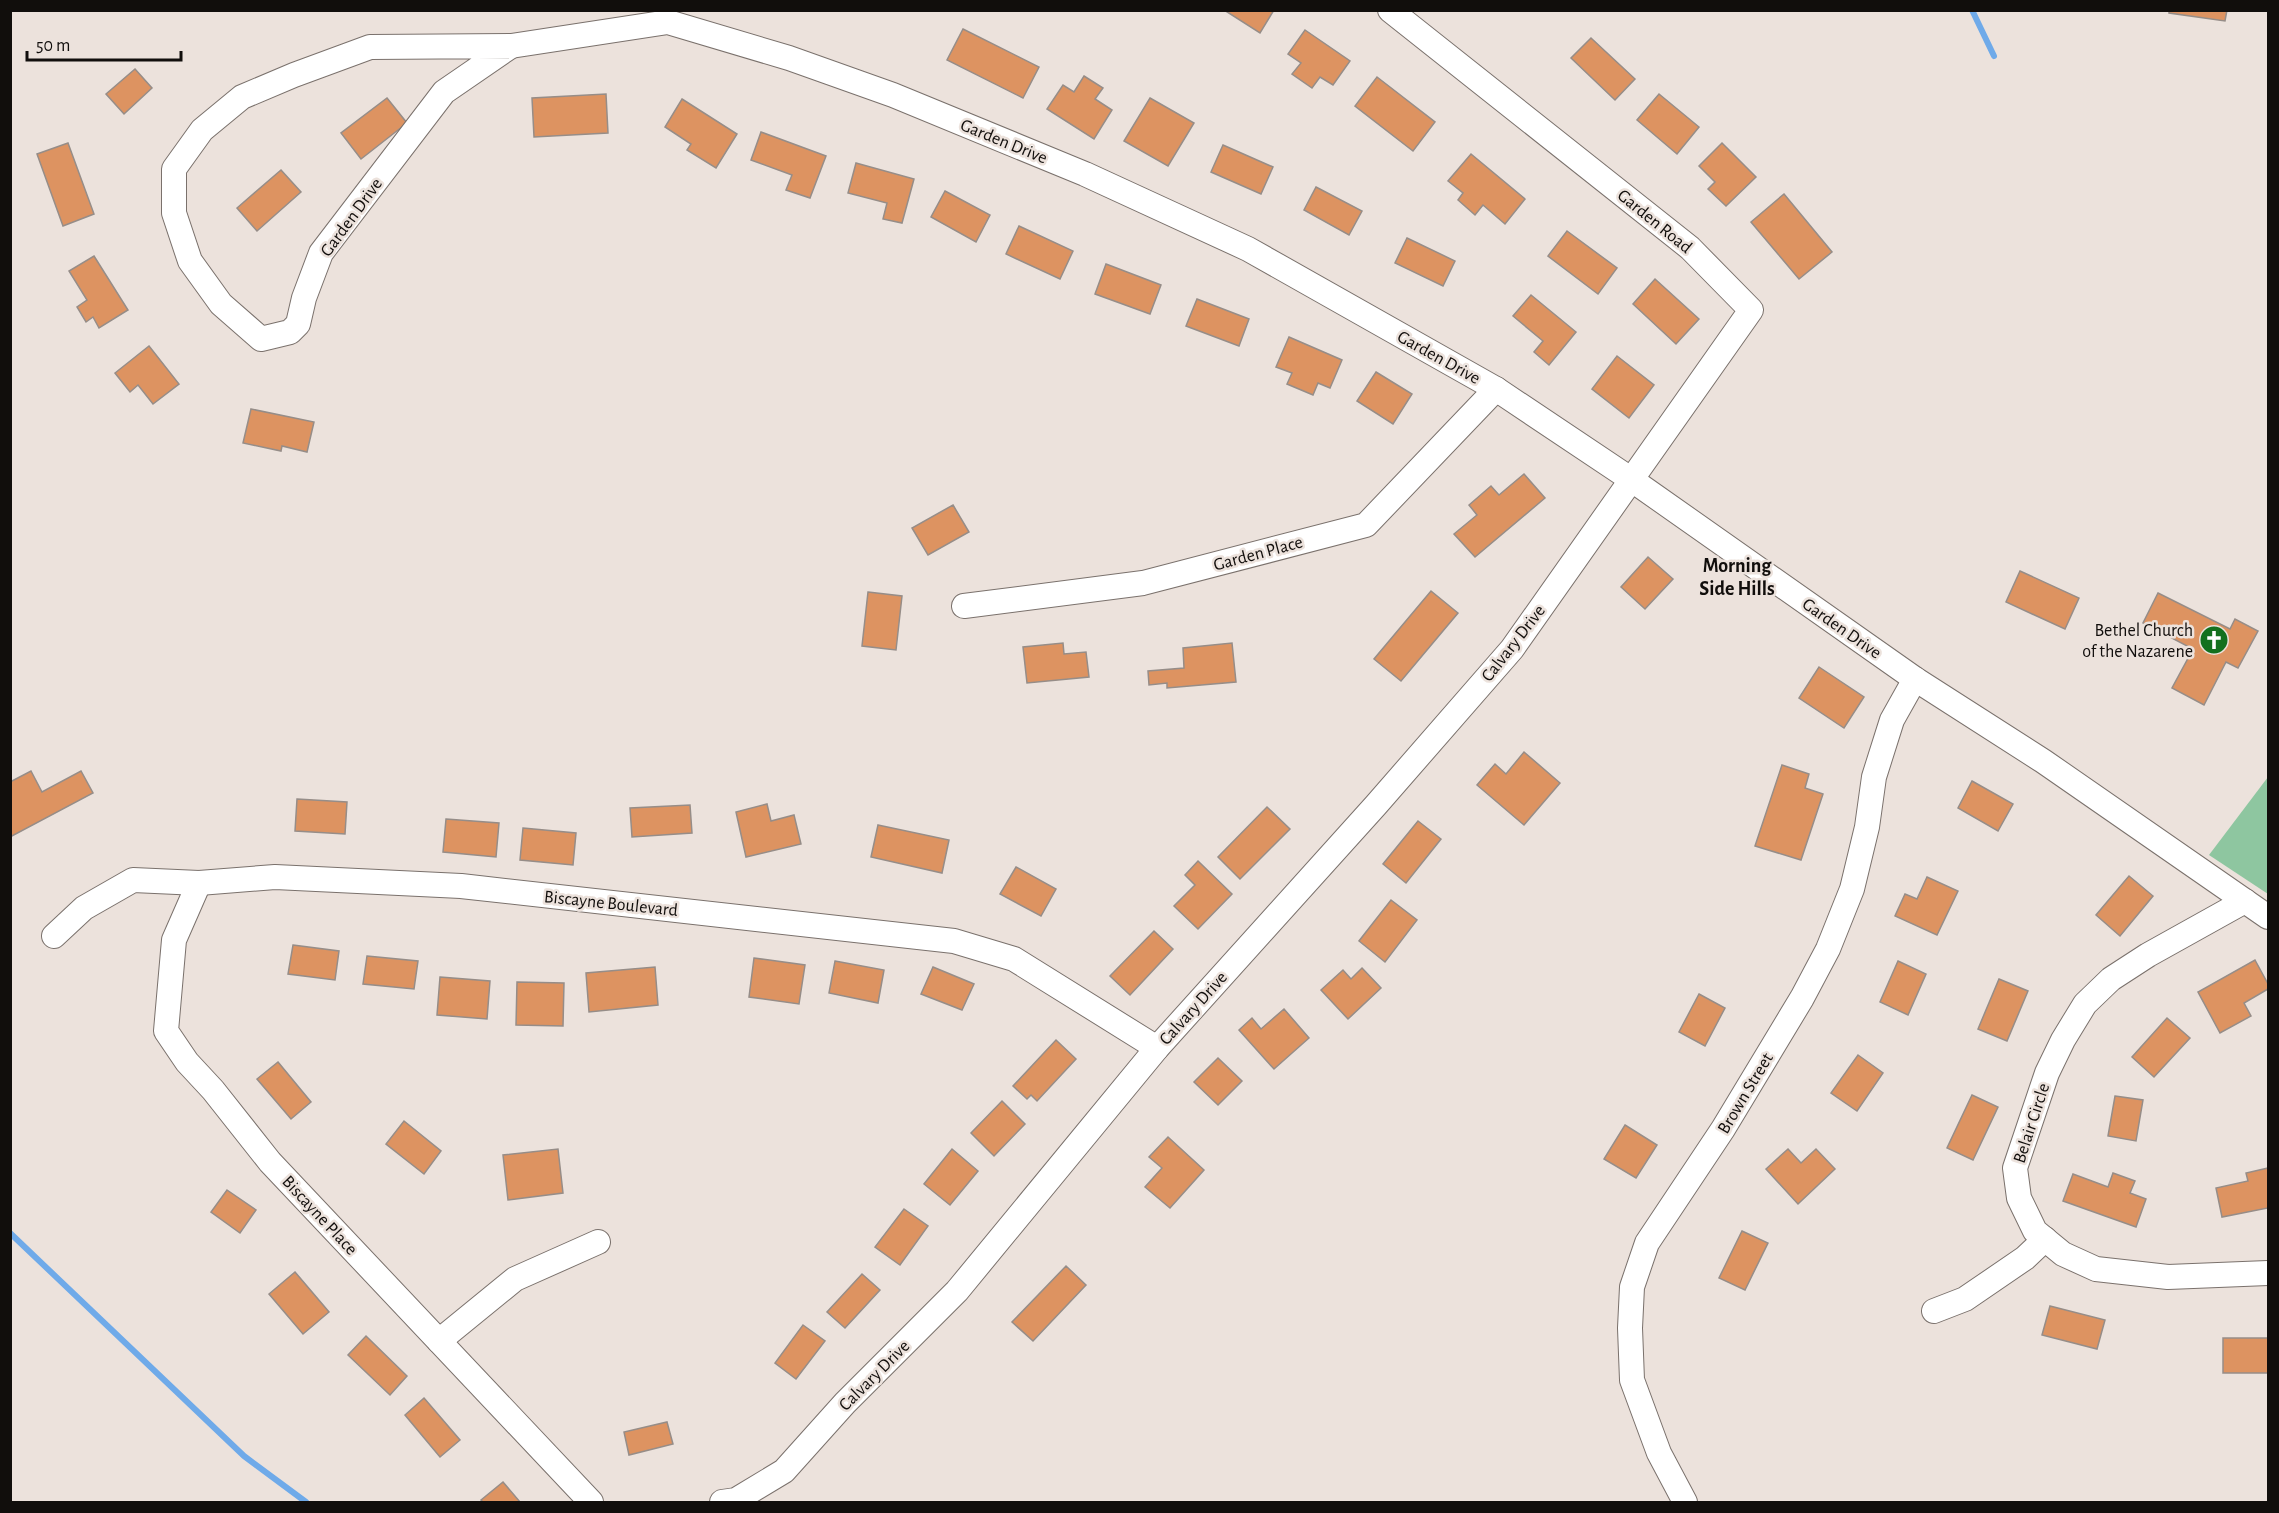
<svg xmlns="http://www.w3.org/2000/svg" width="2279" height="1513" viewBox="0 0 2279 1513" font-family="'Alegreya Sans',sans-serif">
	<rect width="100%" height="100%" fill="#ece2dc"/>
	<path fill="#8ec6a0" d="M2268,777V894L2209,855Z"/>
	<g fill="none" stroke-linecap="round" stroke-linejoin="round">
		<g stroke="#6faae9" stroke-width="6">
			<path d="M1972,10L1994,56"/>
			<path d="M10,1233L244,1456L306,1502"/>
		</g>
	</g>
	<g fill="#dd9361" stroke="#968d88" stroke-width="1.5">
		<path d="M1224,10H1274L1260,33Z"/>
		<path d="M2169,10H2227L2225,21L2169,13Z"/>
		<path d="M963,29L1039,67L1023,98L947,60Z"/>
		<path d="M1305,30L1350,61L1333,85L1320,77L1312,88L1292,74L1301,63L1288,54Z"/>
		<path d="M1591,38L1635,79L1615,100L1571,58Z"/>
		<path d="M135,69L152,88L124,114L106,94Z"/>
		<path d="M1084,76L1103,88L1095,99L1112,110L1094,139L1047,109L1063,85L1074,92Z"/>
		<path d="M1377,77L1435,122L1413,151L1355,106Z"/>
		<path d="M606,94L608,133L534,137L532,98Z"/>
		<path d="M1659,94L1699,127L1677,154L1637,120Z"/>
		<path d="M387,98L407,123L361,159L341,133Z"/>
		<path d="M1150,98L1194,123L1168,166L1124,141Z"/>
		<path d="M682,99L737,134L716,168L687,150L691,144L665,127Z"/>
		<path d="M761,132L826,156L810,198L786,190L792,175L751,160Z"/>
		<path d="M68,143L94,214L63,226L37,154Z"/>
		<path d="M1722,143L1756,177L1726,206L1708,189L1715,182L1699,166Z"/>
		<path d="M1223,145L1273,167L1261,194L1211,172Z"/>
		<path d="M1471,154L1525,199L1505,224L1483,205L1475,215L1458,200L1463,193L1448,181Z"/>
		<path d="M856,163L914,179L902,223L883,219L887,203L848,193Z"/>
		<path d="M281,170L301,192L257,231L237,208Z"/>
		<path d="M1316,187L1362,211L1349,235L1304,210Z"/>
		<path d="M945,191L990,215L976,242L931,217Z"/>
		<path d="M1784,194L1832,252L1799,279L1751,222Z"/>
		<path d="M1019,226L1073,251L1060,279L1006,254Z"/>
		<path d="M1567,231L1617,268L1598,294L1548,256Z"/>
		<path d="M1407,238L1455,261L1443,286L1395,263Z"/>
		<path d="M94,256L128,310L99,328L93,317L86,322L77,307L87,300L69,271Z"/>
		<path d="M1106,264L1161,285L1150,314L1095,294Z"/>
		<path d="M1655,279L1699,319L1676,344L1633,304Z"/>
		<path d="M1531,295L1576,332L1549,365L1534,352L1543,341L1513,316Z"/>
		<path d="M1197,299L1249,319L1239,346L1186,326Z"/>
		<path d="M1289,337L1342,360L1330,388L1318,383L1313,395L1287,384L1292,373L1276,367Z"/>
		<path d="M149,346L179,384L153,404L138,385L130,392L115,373Z"/>
		<path d="M1617,356L1654,385L1629,418L1592,389Z"/>
		<path d="M1376,372L1412,394L1393,424L1357,401Z"/>
		<path d="M251,409L314,422L307,452L282,446L281,451L243,443Z"/>
		<path d="M1524,474L1545,498L1475,557L1454,534L1477,515L1469,505L1491,486L1499,495Z"/>
		<path d="M953,505L969,532L928,555L912,528Z"/>
		<path d="M1648,557L1673,579L1645,609L1621,587Z"/>
		<path d="M2020,571L2079,598L2065,629L2006,602Z"/>
		<path d="M1431,591L1458,613L1401,681L1374,659Z"/>
		<path d="M868,592L902,596L896,650L862,646Z"/>
		<path d="M2158,593L2230,629L2235,619L2258,631L2238,668L2226,662L2204,705L2172,688L2193,649L2143,623Z"/>
		<path d="M1063,643L1064,654L1086,652L1089,677L1027,683L1023,647Z"/>
		<path d="M1232,643L1236,682L1167,688V683L1149,685L1148,671L1184,668L1183,648Z"/>
		<path d="M1819,667L1864,697L1844,728L1799,698Z"/>
		<path d="M1524,752L1560,783L1524,825L1477,785L1495,764L1506,774Z"/>
		<path d="M1782,765L1809,774L1805,788L1823,794L1801,860L1755,846Z"/>
		<path d="M31,771L42,792L81,771L93,793L10,837V782Z"/>
		<path d="M1972,781L2013,804L1998,831L1958,808Z"/>
		<path d="M297,799L347,802L345,834L295,831Z"/>
		<path d="M767,804L771,821L794,815L801,844L746,857L736,812Z"/>
		<path d="M690,805L692,833L632,837L630,808Z"/>
		<path d="M1267,807L1290,829L1240,879L1218,857Z"/>
		<path d="M446,819L499,823L496,857L443,852Z"/>
		<path d="M1418,821L1441,839L1406,883L1383,864Z"/>
		<path d="M878,825L949,840L942,873L871,857Z"/>
		<path d="M523,828L576,833L573,865L520,860Z"/>
		<path d="M1198,861L1232,894L1198,929L1174,906L1195,885L1185,875Z"/>
		<path d="M1016,867L1056,889L1041,916L1000,894Z"/>
		<path d="M2129,876L2153,896L2120,936L2096,915Z"/>
		<path d="M1927,877L1958,891L1937,935L1895,916L1905,894L1917,899Z"/>
		<path d="M1391,900L1417,920L1385,962L1359,941Z"/>
		<path d="M1154,931L1173,949L1130,995L1110,976Z"/>
		<path d="M293,945L339,951L335,980L288,974Z"/>
		<path d="M367,956L418,961L414,989L363,984Z"/>
		<path d="M754,958L805,965L799,1004L749,997Z"/>
		<path d="M2255,960L2268,984V989L2244,1003L2251,1016L2220,1033L2198,992Z"/>
		<path d="M835,961L884,970L878,1003L829,993Z"/>
		<path d="M1898,961L1926,974L1908,1015L1880,1002Z"/>
		<path d="M655,967L658,1005L589,1012L586,973Z"/>
		<path d="M933,967L974,984L962,1010L921,994Z"/>
		<path d="M1362,968L1381,988L1348,1019L1321,990L1343,970L1351,979Z"/>
		<path d="M440,977L490,981L487,1019L437,1015Z"/>
		<path d="M1999,979L2028,991L2007,1041L1978,1029Z"/>
		<path d="M517,982L564,983L563,1026L516,1025Z"/>
		<path d="M1699,994L1725,1008L1705,1046L1679,1032Z"/>
		<path d="M1284,1009L1309,1038L1274,1069L1239,1030L1252,1018L1261,1029Z"/>
		<path d="M2167,1018L2190,1038L2154,1077L2132,1057Z"/>
		<path d="M1056,1040L1076,1059L1037,1101L1031,1095L1027,1099L1013,1086Z"/>
		<path d="M1858,1055L1883,1073L1857,1111L1831,1093Z"/>
		<path d="M1218,1058L1242,1081L1218,1105L1194,1082Z"/>
		<path d="M278,1062L311,1102L291,1119L257,1079Z"/>
		<path d="M1972,1095L1998,1107L1973,1160L1947,1148Z"/>
		<path d="M2115,1096L2143,1100L2136,1141L2108,1136Z"/>
		<path d="M1002,1101L1025,1124L994,1156L971,1133Z"/>
		<path d="M404,1121L441,1151L424,1174L386,1144Z"/>
		<path d="M1625,1125L1657,1145L1636,1178L1604,1159Z"/>
		<path d="M1168,1137L1204,1170L1170,1208L1145,1187L1162,1168L1149,1157Z"/>
		<path d="M558,1149L563,1193L508,1200L503,1155Z"/>
		<path d="M952,1149L978,1171L950,1205L924,1184Z"/>
		<path d="M1788,1149L1801,1163L1816,1149L1835,1169L1798,1204L1766,1169Z"/>
		<path d="M2268,1168V1208L2222,1217L2216,1188L2248,1181L2246,1173Z"/>
		<path d="M2113,1173L2135,1181L2130,1193L2146,1199L2136,1227L2063,1201L2073,1174L2108,1187Z"/>
		<path d="M227,1190L256,1210L240,1233L211,1212Z"/>
		<path d="M904,1209L928,1226L900,1265L875,1247Z"/>
		<path d="M1742,1231L1768,1243L1745,1290L1719,1278Z"/>
		<path d="M1066,1266L1086,1285L1033,1341L1012,1322Z"/>
		<path d="M295,1272L329,1312L303,1334L269,1294Z"/>
		<path d="M862,1274L880,1290L845,1328L827,1312Z"/>
		<path d="M2050,1306L2105,1320L2097,1349L2042,1335Z"/>
		<path d="M803,1325L825,1341L796,1379L775,1363Z"/>
		<path d="M366,1336L407,1376L390,1395L348,1355Z"/>
		<rect x="2223" y="1338" width="45" height="35"/>
		<path d="M424,1398L460,1440L440,1457L405,1415Z"/>
		<path d="M667,1422L673,1444L629,1455L624,1432Z"/>
		<path d="M503,1482L520,1502H483L481,1500Z"/>
	</g>
	<g fill="none" stroke-linecap="round" stroke-linejoin="round">
		<g stroke="#7a716c" stroke-width="26">
			<g id="street">
				<path d="M511,46L668,22L789,58L893,95L1085,174L1248,249L1496,389L1632,480L1915,679L2043,761L2268,917"/>
				<path d="M511,46L444,92L321,253L304,298L298,324L290,332L261,339L221,304L190,261L174,213V169L202,130L242,97L294,75L370,47Z"/>
				<path d="M964,606L1143,583L1366,525L1496,389"/>
				<path d="M199,883L174,940L166,1031L187,1062L213,1090L270,1162L591,1502"/>
				<path d="M2245,901L2148,955L2111,979L2085,1004L2063,1040L2047,1073L2015,1168L2019,1198L2035,1231L2063,1254L2096,1269L2168,1277L2268,1273"/>
				<path d="M54,936L84,908L133,880L199,883L275,877L461,886L954,941L1014,959L1157,1048"/>
				<path d="M1934,1311L1965,1299L2025,1258L2045,1239"/>
				<path d="M439,1341L515,1279L598,1242"/>
				<path d="M722,1502L736,1500L784,1471L845,1403L957,1291L1157,1048L1376,805L1512,649L1751,310L1690,248L1390,10"/>
				<path d="M1685,1502L1659,1453L1632,1380L1630,1328L1632,1287L1647,1243L1723,1129L1802,998L1828,949L1852,889L1867,827L1874,777L1892,720L1915,679"/>
			</g>
		</g>
		<use href="#street" stroke="#fff" stroke-width="24"/>
	</g>
	<defs>
		<g id="church-disc" transform="scale(1.5)"><circle r="9.5" fill="#13701e" stroke="#ece2dc"/><path d="M-1.2-6h2.4v3.5h3.3v2.4h-3.3V6h-2.4V-.1h-3.3v-2.4h3.3Z" fill="#fff"/></g>
	</defs>
	<g fill-rule="evenodd">
		<use href="#church-disc" x="2214" y="640"/>
	</g>
	<g text-anchor="middle" stroke-width="5" stroke-linejoin="round" paint-order="stroke">
		<g font-size="18" fill="#110e0c" stroke="#ece2dc">
			<text transform="translate(1004 141) rotate(22)" y="6">Garden Drive</text>
			<text transform="translate(351 217) rotate(-54)" y="6">Garden Drive</text>
			<text transform="translate(1655 221) rotate(39)" y="6">Garden Road</text>
			<text transform="translate(1439 357) rotate(29)" y="6">Garden Drive</text>
			<text transform="translate(1258 553) rotate(-15)" y="6">Garden Place</text>
			<text transform="translate(1842 628) rotate(35)" y="6">Garden Drive</text>
			<text transform="translate(1513 643) rotate(-52)" y="6">Calvary Drive</text>
			<text transform="translate(611 903) rotate(6)" y="6">Biscayne Boulevard</text>
			<text transform="translate(1193 1008) rotate(-48)" y="6">Calvary Drive</text>
			<text transform="translate(1745 1093) rotate(-59)" y="6">Brown Street</text>
			<text transform="translate(2031 1123) rotate(-72)" y="6">Belair Circle</text>
			<text transform="translate(320 1215) rotate(47)" y="6">Biscayne Place</text>
			<text transform="translate(874 1375) rotate(-45)" y="6">Calvary Drive</text>
		</g>
		<g font-size="18" fill="#110e0c" stroke="#ece2dc" text-anchor="end">
			<text x="2193" y="636">Bethel Church<tspan x="2193" dy="21">of the Nazarene</tspan></text>
		</g>
		<g font-size="20" font-weight="bold" fill="#110e0c" stroke="#ece2dc">
			<text x="1737" y="572">Morning<tspan x="1737" dy="23">Side Hills</tspan></text>
		</g>
	</g>
	<rect width="2279" height="1513" fill="none" stroke="#110e0c" stroke-width="24"/>
	<path d="M27 51v9h154v-9" fill="none" stroke="#110e0c" stroke-width="3"/>
	<text x="36" y="51" font-size="18" fill="#110e0c" stroke="#ece2dc" stroke-width="4.5" paint-order="stroke">50 m</text>
</svg>
